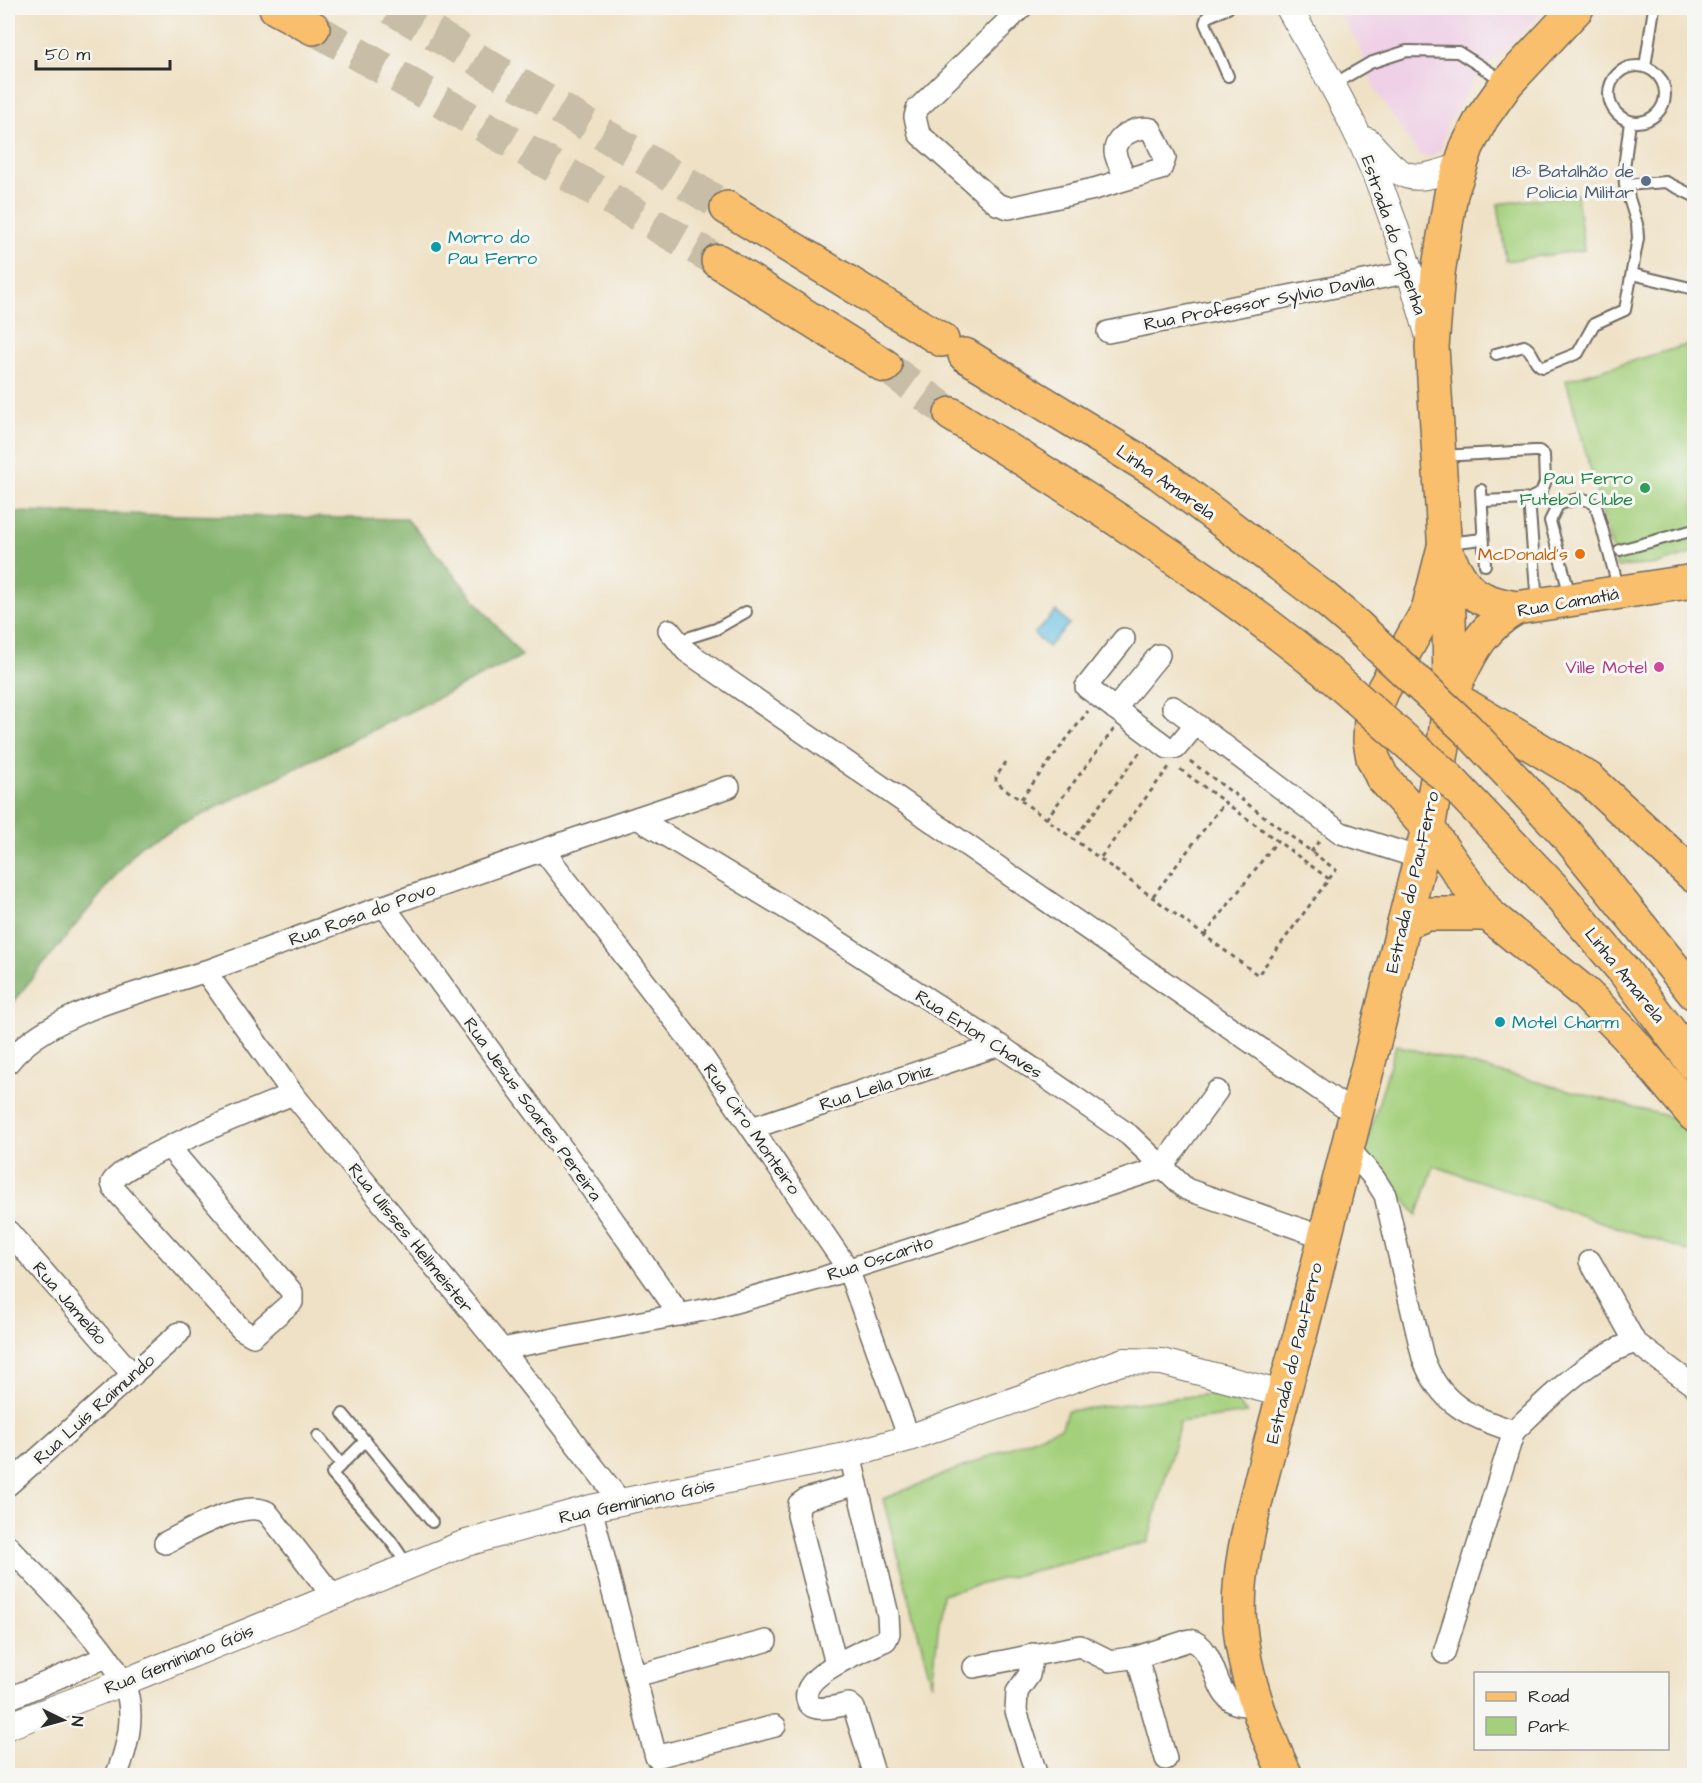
<svg xmlns="http://www.w3.org/2000/svg" width="1702" height="1783" viewBox="0 0 1702 1783" font-family="'Architects Daughter',sans-serif">
	<rect width="100%" height="100%" fill="#f6f6f2"/>
	<filter id="ink" filterUnits="userSpaceOnUse"><feTurbulence type="fractalNoise" baseFrequency=".0167" numOctaves="2"/><feDisplacementMap in="SourceGraphic" scale="12" xChannelSelector="R" yChannelSelector="G"/><feConvolveMatrix kernelMatrix="1 2 1 2 8 2 1 2 1" color-interpolation-filters="sRGB"/></filter>
	<filter id="wash" filterUnits="userSpaceOnUse"><feTurbulence type="fractalNoise" baseFrequency=".008" numOctaves="4" result="noise"/><feDisplacementMap in="SourceGraphic" scale="24" xChannelSelector="R" yChannelSelector="G"/><feGaussianBlur stdDeviation="1.35" result="paint"/><feColorMatrix in="noise" values="0 0 0 0 0 0 0 0 0 0 0 0 0 0 0 0 0 1.4 0 .05"/><feComposite in="paint" operator="in"/></filter>
	<g filter="url(#wash)">
		<rect width="100%" height="100%" fill="#efe1c5"/>
		<path fill="#efd0e6" d="M1336,8H1546L1475,79L1448,123L1441,149L1432,157L1420,156L1374,88L1359,45Z"/>
		<g fill="#a4d07c" stroke="#687e54" stroke-width="1.5">
			<path d="M1577,194L1584,250L1506,261L1498,204Z"/>
			<path d="M1694,343V553L1659,564L1617,567L1566,380Z"/>
			<path d="M1396,1045L1690,1122L1694,1136V1253L1434,1166L1417,1215L1364,1152Z"/>
			<path d="M1226,1392L1247,1413L1180,1422L1148,1542L942,1594L932,1685L883,1499L1062,1427L1067,1411Z"/>
		</g>
		<path fill="#83b26c" stroke="#576e4c" stroke-width="1.5" d="M8,512L407,519L522,656L141,845L8,1008Z"/>
		<path fill="#65bfe2" stroke="#487586" stroke-width="1.5" d="M1056,611L1069,624L1048,647L1034,634Z"/>
	</g>
	<g filter="url(#ink)">
		<g fill="none" stroke-linecap="round" stroke-linejoin="round">
			<g stroke="#c8bda6" stroke-width="33" stroke-dasharray="33 16" stroke-linecap="butt">
				<path d="M391,8L727,208"/>
				<path d="M313,28L718,261"/>
				<path d="M885,366L951,414"/>
			</g>
			<g stroke="#706b61" stroke-width="14">
				<g id="service">
					<circle cx="1637" cy="94" r="28"/>
					<path d="M1645,67L1654,8"/>
					<path d="M1228,76L1205,23L1207,17L1228,8"/>
					<path d="M1332,85L1370,63L1407,51L1458,52L1504,81"/>
					<path d="M1625,185L1666,182L1694,196"/>
					<path d="M1632,274L1694,289"/>
					<path d="M1496,354L1524,346C1534,350 1533,364 1543,367L1578,353L1594,324L1625,310L1638,238L1637,224L1625,185L1624,168L1630,122"/>
					<path d="M1441,456L1534,451H1539L1544,455L1545,483L1541,493L1529,499L1482,501"/>
					<path d="M1481,490L1485,565"/>
					<path d="M1529,499L1537,603"/>
					<path d="M1447,543L1483,539"/>
					<path d="M1620,550L1694,530"/>
					<path d="M1570,596L1550,521L1558,505C1572,500 1584,494 1596,506L1619,590"/>
					<path d="M678,641L716,629L746,612"/>
					<path d="M343,1414L432,1522"/>
					<path d="M318,1436L340,1463"/>
					<path d="M365,1441L332,1474L391,1541L408,1566"/>
				</g>
			</g>
			<g stroke="#706b61" stroke-width="24">
				<g id="minor">
					<path d="M1021,8L917,109L915,117L919,134L997,204L1009,208L1094,189L1161,169L1165,158L1151,129C1139,125 1114,136 1115,152C1116,161 1123,171 1126,179"/>
					<path d="M1108,332L1410,272"/>
					<path d="M669,630L686,651L1355,1114"/>
					<path d="M1124,639L1086,687L1168,748H1176L1195,725"/>
					<path d="M1173,707L1341,833L1420,858"/>
					<path d="M1115,709L1159,655"/>
					<path d="M637,818L802,918L999,1045L1129,1135L1186,1189L1323,1237"/>
					<path d="M543,850L702,1056L848,1269L909,1438"/>
					<path d="M384,906L581,1174L680,1315"/>
					<path d="M205,971L293,1094L502,1349L621,1502"/>
					<path d="M8,1063C50,1009 152,991 215,968C385,905 556,844 729,787"/>
					<path d="M752,1128L999,1045"/>
					<path d="M1347,1146L1374,1178L1385,1195L1423,1358C1440,1404 1469,1417 1514,1431C1549,1398 1588,1357 1635,1342"/>
					<path d="M169,1147L292,1292V1302L253,1336L241,1329L114,1189L112,1183C118,1163 266,1105 293,1094"/>
					<path d="M8,1231L133,1375"/>
					<path d="M1590,1261L1635,1342L1694,1386"/>
					<path d="M502,1349L714,1308L825,1277L1161,1168L1217,1091"/>
					<path d="M850,1455L888,1615L889,1633L886,1640C868,1649 801,1674 807,1699C811,1715 836,1706 849,1704L854,1708L875,1776"/>
					<path d="M8,1485L179,1333"/>
					<path d="M591,1508L656,1757L775,1726"/>
					<path d="M165,1543C188,1531 244,1499 267,1512L333,1596"/>
					<path d="M8,1546C41,1582 103,1640 123,1682C137,1712 128,1747 116,1776"/>
					<path d="M1444,1653L1514,1431"/>
					<path d="M1033,1654L1029,1675L1017,1692L1016,1711L1037,1776"/>
					<path d="M1137,1657L1166,1759"/>
					<path d="M836,1664L798,1515L799,1504L806,1499L857,1484"/>
					<path d="M974,1667L1080,1646L1110,1661L1137,1657L1190,1640C1223,1649 1209,1717 1256,1703"/>
					<path d="M635,1676L766,1641"/>
					<path d="M8,1699L106,1657"/>
				</g>
			</g>
			<g stroke="#706b61" stroke-width="28">
				<g id="tertiary">
					<path d="M1289,8C1310,46 1334,85 1353,125C1387,192 1408,265 1429,337"/>
					<path d="M1368,141C1404,181 1406,184 1459,167"/>
					<path d="M8,1726L124,1682L463,1544L591,1508L850,1455L909,1438L1124,1361L1162,1362L1282,1394"/>
				</g>
			</g>
			<g stroke="#706b61" stroke-width="36">
				<g id="primary">
					<path d="M1447,554C1465,592 1475,601 1516,608"/>
					<path d="M1453,689C1470,654 1481,628 1516,608L1694,581"/>
					<path d="M1286,1776C1264,1730 1245,1679 1240,1627C1235,1572 1253,1513 1266,1460C1277,1419 1287,1378 1300,1336L1428,828L1445,736L1450,696L1449,616L1432,347L1438,273L1451,194L1467,147L1482,118L1507,83L1577,8"/>
				</g>
			</g>
			<g stroke="#706b61" stroke-width="36">
				<g id="motorway">
					<path d="M276,8L313,28"/>
					<path d="M727,208L942,340"/>
					<path d="M718,261L885,366"/>
					<path d="M965,355L1159,473L1324,598L1357,626"/>
					<path d="M951,414C1081,495 1209,575 1327,672"/>
					<path d="M1444,547L1428,610L1383,690L1371,717L1370,741L1373,758L1382,777L1428,828L1488,914L1586,994L1627,1036L1694,1115"/>
					<path d="M1450,696L1589,779L1694,876"/>
					<path d="M1566,834L1694,993"/>
					<path d="M1553,888L1624,971L1694,1064"/>
					<path d="M1404,923L1427,914H1488"/>
				</g>
			</g>
			<g stroke="#706b61" stroke-width="3" stroke-dasharray="4.5 4.5" stroke-linecap="butt">
				<path d="M1190,761L1336,870L1329,879"/>
				<path d="M1006,762L996,777V782L1258,975L1329,879L1177,767"/>
				<path d="M1021,799L1088,711"/>
				<path d="M1046,819L1114,729"/>
				<path d="M1077,835L1140,752"/>
				<path d="M1311,852L1319,841"/>
				<path d="M1101,857L1169,767"/>
				<path d="M1153,896L1225,802"/>
				<path d="M1205,935L1277,841"/>
			</g>
			<use href="#service" stroke="#fff" stroke-width="10"/>
			<use href="#minor" stroke="#fff" stroke-width="21"/>
			<use href="#tertiary" stroke="#fff" stroke-width="26"/>
			<use href="#primary" stroke="#f9bf6d" stroke-width="33"/>
			<use href="#motorway" stroke="#f9bf6d" stroke-width="33"/>
			<g stroke="#706b61" stroke-width="36" stroke-linecap="butt">
				<g id="motorway-bridge">
					<path d="M1357,626L1467,729L1566,834"/>
					<path d="M1327,672L1449,779L1553,888"/>
				</g>
			</g>
			<use href="#motorway-bridge" stroke="#f9bf6d" stroke-width="33"/>
		</g>
	</g>
	<circle fill="#5c6f8a" stroke="#f6f6f2" stroke-width="2" cx="1646" cy="181" r="6"/>
	<g fill="#0f9aa8" stroke="#f6f6f2" stroke-width="2">
		<circle cx="436" cy="247" r="6"/>
		<circle cx="1500" cy="1022" r="6"/>
	</g>
	<circle fill="#2e9e5b" stroke="#f6f6f2" stroke-width="2" cx="1645" cy="488" r="6"/>
	<circle fill="#e8710a" stroke="#f6f6f2" stroke-width="2" cx="1580" cy="554" r="6"/>
	<circle fill="#d1479c" stroke="#f6f6f2" stroke-width="2" cx="1659" cy="667" r="6"/>
	<g text-anchor="middle" stroke-width="6" stroke-linejoin="round" paint-order="stroke">
		<g font-size="18" fill="#4e5e75" stroke="#f6f6f2" text-anchor="end">
			<text x="1634" y="177">18º Batalhão de<tspan x="1634" dy="21">Policia Militar</tspan></text>
		</g>
		<g font-size="18" fill="#2b2b2b" stroke="#f6f6f2">
			<text transform="translate(1394 235) rotate(71)" y="6">Estrada do Capenha</text>
			<text transform="translate(1259 302) rotate(-11)" y="6">Rua Professor Sylvio Davila</text>
			<text transform="translate(1166 482) rotate(35)" y="6">Linha Amarela</text>
			<text transform="translate(1568 602) rotate(-10)" y="6">Rua Camatiá</text>
			<text transform="translate(1412 882) rotate(-77)" y="6">Estrada do Pau-Ferro</text>
			<text transform="translate(362 914) rotate(-20)" y="6">Rua Rosa do Povo</text>
			<text transform="translate(1625 975) rotate(51)" y="6">Linha Amarela</text>
			<text transform="translate(979 1034) rotate(33)" y="6">Rua Erlon Chaves</text>
			<text transform="translate(876 1087) rotate(-18)" y="6">Rua Leila Diniz</text>
			<text transform="translate(533 1109) rotate(54)" y="6">Rua Jesus Soares Pereira</text>
			<text transform="translate(752 1129) rotate(55)" y="6">Rua Ciro Monteiro</text>
			<text transform="translate(411 1238) rotate(51)" y="6">Rua Ulisses Hellmeister</text>
			<text transform="translate(880 1258) rotate(-18)" y="6">Rua Oscarito</text>
			<text transform="translate(70 1303) rotate(49)" y="6">Rua Jamelão</text>
			<text transform="translate(1294 1353) rotate(-76)" y="6">Estrada do Pau-Ferro</text>
			<text transform="translate(94 1409) rotate(-42)" y="6">Rua Luís Raimundo</text>
			<text transform="translate(637 1501) rotate(-12)" y="6">Rua Geminiano Góis</text>
			<text transform="translate(179 1659) rotate(-22)" y="6">Rua Geminiano Góis</text>
		</g>
		<g font-size="18" fill="#0d838f" stroke="#f6f6f2" text-anchor="start">
			<text x="448" y="243">Morro do<tspan x="448" dy="21">Pau Ferro</tspan></text>
			<text x="1512" y="1028">Motel Charm</text>
		</g>
		<g font-size="18" fill="#27864d" stroke="#f6f6f2" text-anchor="end">
			<text x="1633" y="484">Pau Ferro<tspan x="1633" dy="21">Futebol Clube</tspan></text>
		</g>
		<g font-size="18" fill="#c56008" stroke="#f6f6f2" text-anchor="end">
			<text x="1568" y="560">McDonald's</text>
		</g>
		<g font-size="18" fill="#b23c85" stroke="#f6f6f2" text-anchor="end">
			<text x="1647" y="673">Ville Motel</text>
		</g>
	</g>
	<rect width="1702" height="1783" fill="none" stroke="#f6f6f2" stroke-width="30"/>
	<rect x="1474" y="1672" width="195" height="78" fill="#f6f6f2" stroke="#a5a5a2" stroke-width="1.5"/>
	<rect x="1486" y="1692" width="30" height="9" fill="#f9bf6d" stroke="#a5a5a2" stroke-width="1.5"/>
	<text x="1528" y="1702" font-size="18" fill="#2b2b2b">Road</text>
	<rect x="1486" y="1717" width="30" height="18" fill="#a4d07c" stroke="#a5a5a2" stroke-width="1.5"/>
	<text x="1528" y="1732" font-size="18" fill="#2b2b2b">Park</text>
	<g transform="translate(63 1720) rotate(95)" stroke="#f6f6f2" stroke-width="4.5" paint-order="stroke">
	<path d="M0-4.5L10 22L0 15L-10 22Z" fill="#2b2b2b"/>
	<text y="-9" font-size="16" font-weight="bold" text-anchor="middle" fill="#2b2b2b">N</text>
	</g>
	<path d="M36 60v9h134v-9" fill="none" stroke="#2b2b2b" stroke-width="3"/>
	<text x="45" y="60" font-size="18" fill="#2b2b2b" stroke="#f6f6f2" stroke-width="4.5" paint-order="stroke">50 m</text>
</svg>
